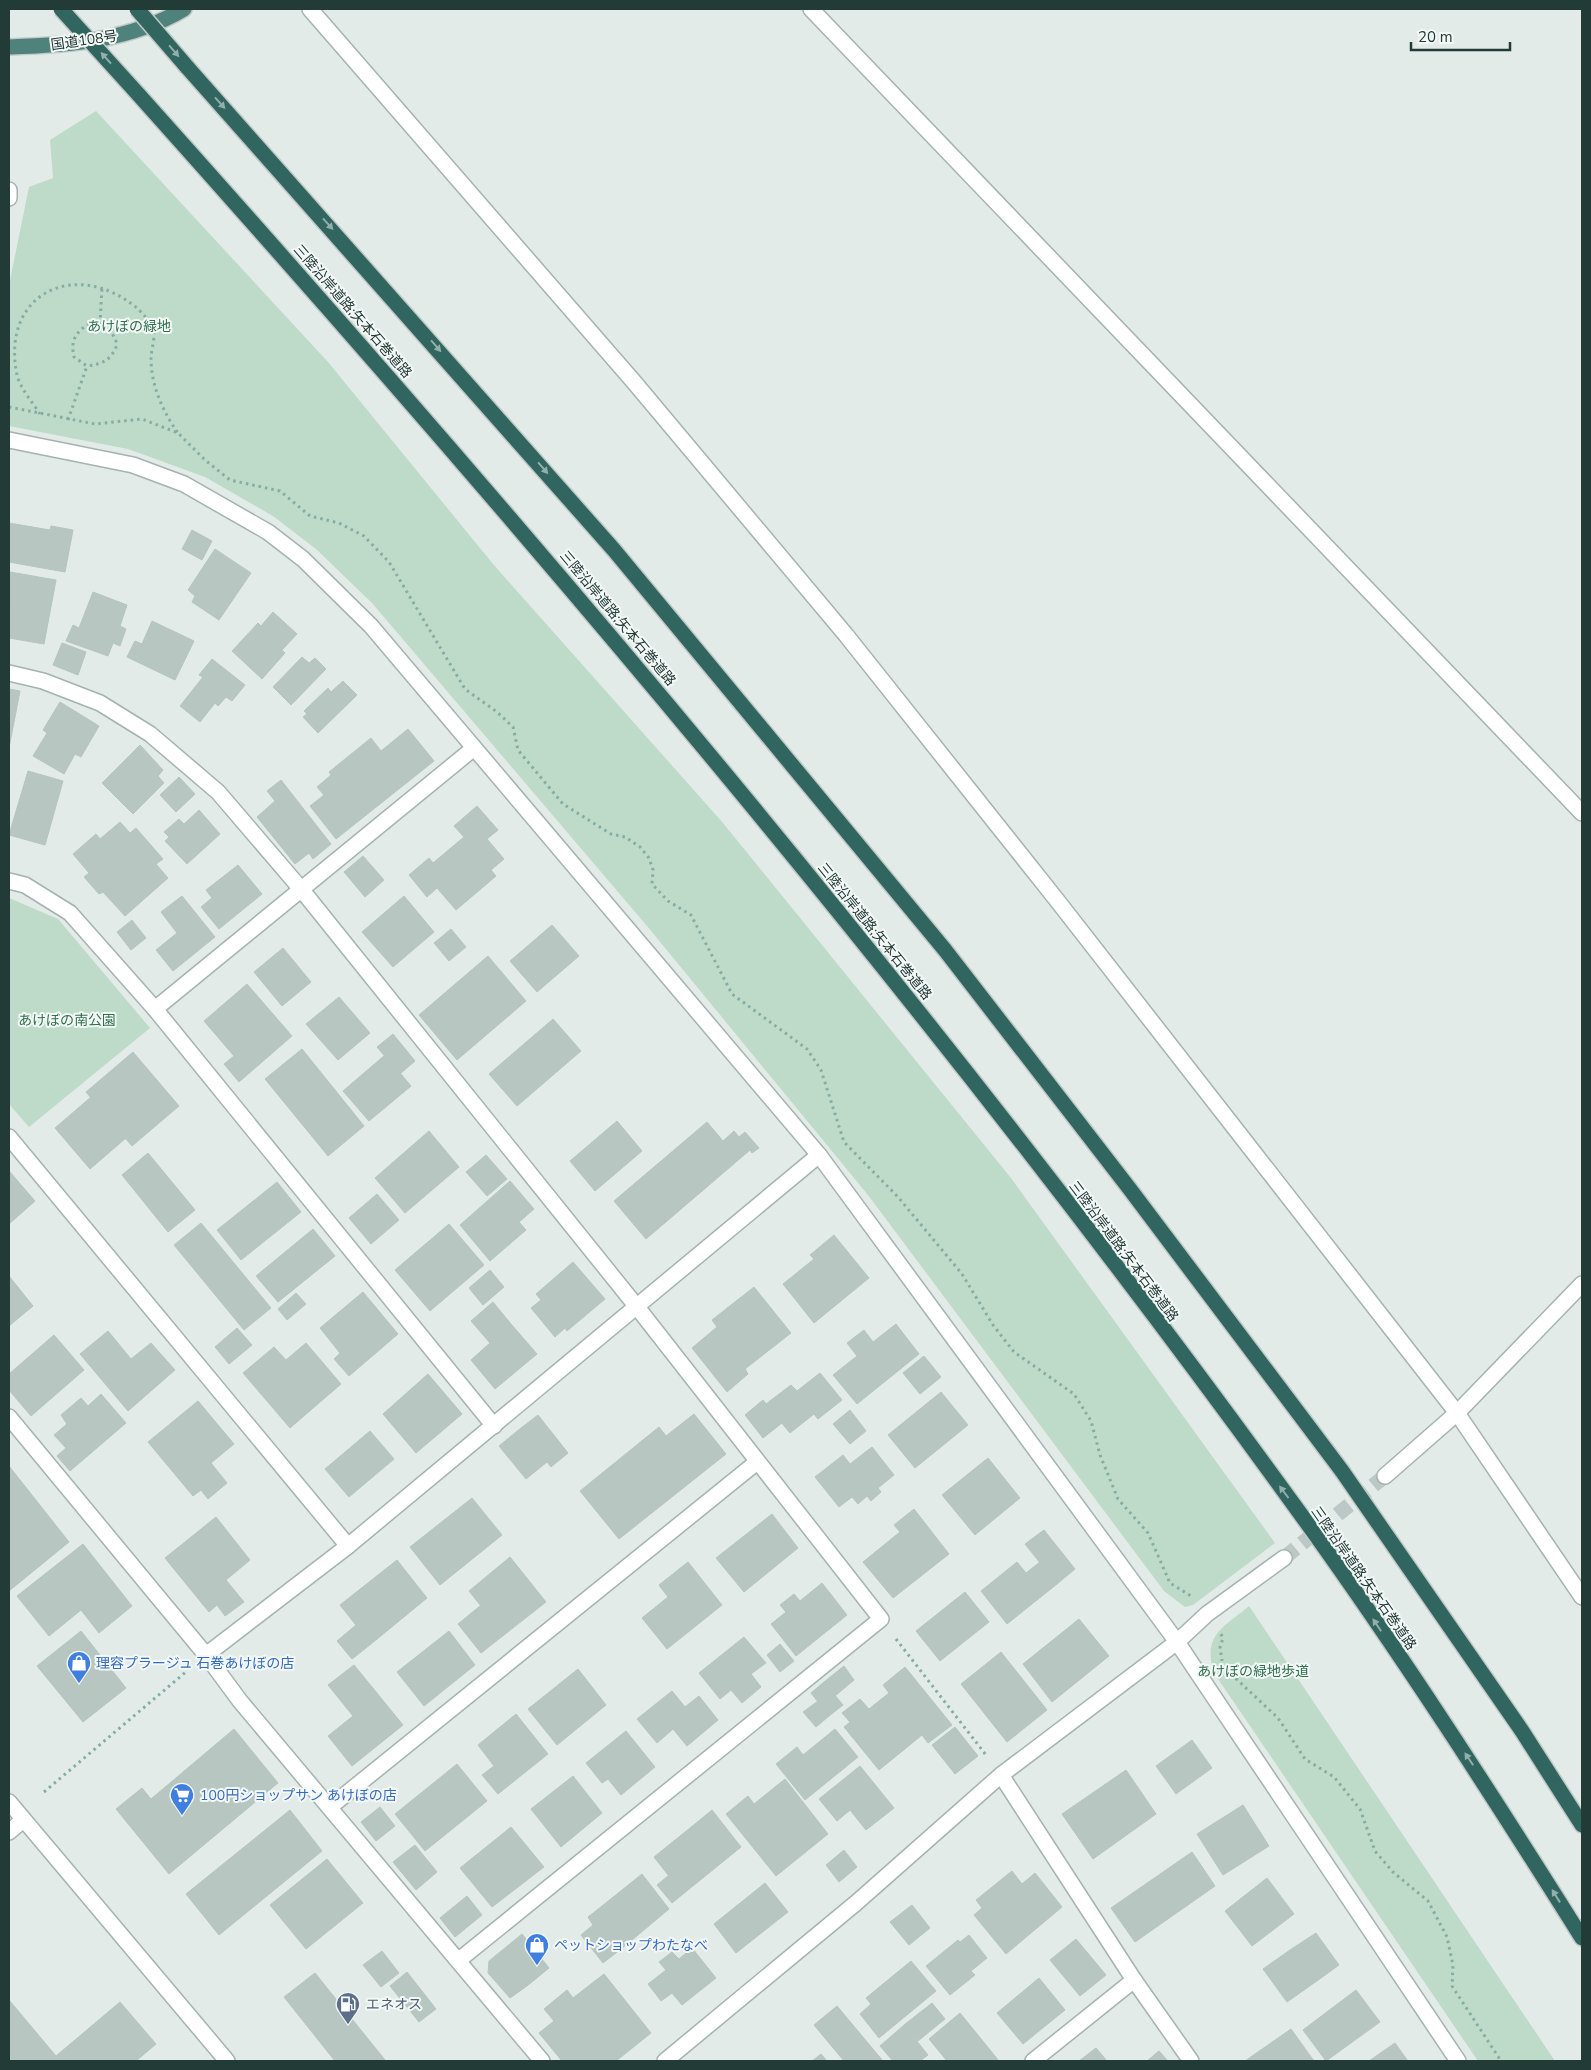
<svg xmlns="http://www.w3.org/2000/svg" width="1591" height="2070" viewBox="0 0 1591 2070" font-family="'Nunito Sans','Noto Sans JP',sans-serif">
	<rect width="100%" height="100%" fill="#e2ebe8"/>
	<g fill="#bddbc8">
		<path d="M96,111L328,362L493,564L723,823L1011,1178L1275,1543L1193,1605L1185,1607L1164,1591L868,1195L647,926L372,603L316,549L273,516L205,477L128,449L9,426V285L29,187L53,178L50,140Z"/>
		<path d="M9,898L58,919L150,1028L29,1127L9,1104Z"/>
		<path d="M1249,1606L1555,2061H1478L1214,1673C1202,1635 1223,1628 1249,1606Z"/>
	</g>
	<g fill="#b8c6c2" stroke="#b5c5c0">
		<path d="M9,523L50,530L51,526L73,530L65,572L9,562Z"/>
		<path d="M192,530L212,541L202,560L182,549Z"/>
		<path d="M215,549L251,573L219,620L192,602L195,596L188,590Z"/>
		<path d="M10,572L56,580L44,644L9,638Z"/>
		<path d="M93,592L127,605L120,626L126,629L120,646L113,643L108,656L66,641L73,625L79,628Z"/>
		<path d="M273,612L297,634L282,650L285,653L262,679L232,651L258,623L261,626Z"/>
		<path d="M152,621L194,641L175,680L127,657L135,641L142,644Z"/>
		<path d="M62,643L86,652L78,675L53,665Z"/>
		<path d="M302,657L309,663L315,658L326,669L291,705L273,687Z"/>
		<path d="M212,659L245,685L232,701L226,697L218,706L215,703L200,722L180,706L203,677L199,675Z"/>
		<path d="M343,681L357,695L318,733L303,717L307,714L304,711L328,688L331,692Z"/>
		<path d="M9,689L20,691L9,748Z"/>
		<path d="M60,702L99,726L81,757L75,754L64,774L33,756L47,733L43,730Z"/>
		<path d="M408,729L434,761L336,839L310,806L324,795L317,787L331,775L329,772L371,738L381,751Z"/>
		<path d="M140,745L163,770L158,776L164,783L133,814L102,783Z"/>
		<path d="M28,771L63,781L45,845L9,835Z"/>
		<path d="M179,777L195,794L176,812L160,795Z"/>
		<path d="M281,780L331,844L313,859L309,853L295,864L257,817L275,801L267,791Z"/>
		<path d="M477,806L498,830L487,839L504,859L491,870L496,876L456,910L437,888L427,897L409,875L429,858L433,863L464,837L454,826Z"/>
		<path d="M199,810L220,834L187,864L165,841L169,837L164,832L179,819L184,824Z"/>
		<path d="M120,822L130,833L136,828L163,859L156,864L168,878L125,916L103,892L99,894L84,877L89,873L73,854L96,834L100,839Z"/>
		<path d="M363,856L384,880L365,897L344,872Z"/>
		<path d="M238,865L262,894L219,929L201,907L212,898L206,890Z"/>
		<path d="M182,896L215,937L173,971L156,950L177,933L161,912Z"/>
		<path d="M404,896L434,932L393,967L362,932Z"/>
		<path d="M132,920L146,938L131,950L117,932Z"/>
		<path d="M552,925L579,956L537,992L510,961Z"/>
		<path d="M451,929L466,947L449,961L434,943Z"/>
		<path d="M283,948L311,982L282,1006L254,972Z"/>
		<path d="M488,956L526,1001L457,1060L419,1015Z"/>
		<path d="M247,984L292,1036L239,1082L224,1064L234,1056L204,1021Z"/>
		<path d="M339,997L370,1033L338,1060L306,1024Z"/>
		<path d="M553,1019L581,1051L517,1106L489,1074Z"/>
		<path d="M393,1034L415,1061L400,1074L377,1047Z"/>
		<path d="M302,1049L364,1126L328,1156L265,1079Z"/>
		<path d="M133,1052L179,1106L132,1146L86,1092Z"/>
		<path d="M385,1055L411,1086L369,1121L343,1091Z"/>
		<path d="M91,1097L126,1138L90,1169L55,1128Z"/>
		<path d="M617,1121L642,1151L595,1191L570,1161Z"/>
		<path d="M707,1122L723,1141L734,1131L739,1137L745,1132L759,1148L752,1153L750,1150L646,1239L614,1201Z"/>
		<path d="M429,1131L459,1167L405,1213L375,1178Z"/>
		<path d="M148,1153L195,1210L168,1232L122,1175Z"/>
		<path d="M486,1155L507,1179L487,1196L466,1172Z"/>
		<path d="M9,1171L35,1201L9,1224Z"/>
		<path d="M510,1181L534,1209L519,1222L526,1230L490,1261L460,1225Z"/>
		<path d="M277,1182L301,1212L241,1260L217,1230Z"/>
		<path d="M377,1194L399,1220L371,1244L349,1218Z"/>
		<path d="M201,1223L271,1308L244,1330L174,1245Z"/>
		<path d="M449,1224L484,1265L430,1311L395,1270Z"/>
		<path d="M313,1229L335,1256L278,1302L256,1276Z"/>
		<path d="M834,1235L869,1278L814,1323L783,1284L814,1259L810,1255Z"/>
		<path d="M573,1262L605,1299L567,1331L565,1328L555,1337L531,1308L541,1300L536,1294Z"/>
		<path d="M490,1270L504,1287L483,1305L469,1288Z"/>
		<path d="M9,1276L33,1306L9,1326Z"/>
		<path d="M754,1287L791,1333L745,1369L748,1374L727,1392L692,1348L717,1327L712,1320Z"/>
		<path d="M363,1292L398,1334L349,1376L334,1359L340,1353L320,1328Z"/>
		<path d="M296,1293L306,1304L287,1320L278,1309Z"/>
		<path d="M493,1302L511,1324L490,1343L471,1321Z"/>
		<path d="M511,1324L537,1354L495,1389L471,1360Z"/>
		<path d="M896,1324L919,1354L857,1404L833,1375L857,1356L847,1343L864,1330L873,1342Z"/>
		<path d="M237,1328L252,1345L229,1364L215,1347Z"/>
		<path d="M108,1331L131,1359L151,1343L175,1370L128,1411L80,1354Z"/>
		<path d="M54,1335L84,1370L31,1416L9,1390V1374Z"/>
		<path d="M306,1343L341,1384L290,1428L243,1373L274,1347L286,1360Z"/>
		<path d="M924,1356L941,1377L920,1394L903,1373Z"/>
		<path d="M820,1373L842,1400L818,1419L814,1414L790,1433L766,1404L791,1385L797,1391Z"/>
		<path d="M428,1374L462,1414L416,1453L383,1414Z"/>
		<path d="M941,1392L968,1425L915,1468L888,1435Z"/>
		<path d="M101,1394L126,1423L70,1471L57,1456L66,1448L54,1435L67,1424L61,1415L81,1398L88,1406Z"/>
		<path d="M763,1400L782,1423L763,1438L745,1415Z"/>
		<path d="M198,1401L234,1444L211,1463L227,1483L208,1499L201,1490L193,1496L148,1442Z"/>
		<path d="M850,1410L866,1431L850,1444L833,1424Z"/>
		<path d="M694,1414L726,1454L619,1539L580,1491L659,1427L666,1436Z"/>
		<path d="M538,1415L568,1453L551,1467L521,1428Z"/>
		<path d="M521,1428L547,1462L526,1479L499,1446Z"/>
		<path d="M370,1431L394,1459L349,1497L325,1469Z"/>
		<path d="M872,1447L894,1475L878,1488L881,1492L871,1501L867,1496L858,1504L852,1497L839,1507L815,1477L843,1455L850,1464Z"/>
		<path d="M988,1458L1020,1498L975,1535L942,1495Z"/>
		<path d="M9,1466L69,1542L9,1591Z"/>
		<path d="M472,1498L502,1535L440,1585L410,1547Z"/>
		<path d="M914,1509L949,1554L893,1598L863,1562L900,1532L894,1525Z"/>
		<path d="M772,1514L798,1548L744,1592L716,1558Z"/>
		<path d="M216,1517L250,1560L226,1580L244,1602L225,1616L217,1605L209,1612L165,1558Z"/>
		<path d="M1044,1530L1075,1569L1057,1584L1025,1544Z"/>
		<path d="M83,1544L132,1606L99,1633L81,1610L49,1636L17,1596Z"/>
		<path d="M510,1557L546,1602L504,1635L469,1591Z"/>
		<path d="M397,1560L427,1598L371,1644L340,1605Z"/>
		<path d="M688,1562L722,1605L667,1649L642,1618L668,1597L659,1585Z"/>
		<path d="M1017,1562L1026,1573L1040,1562L1057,1584L1007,1624L981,1591Z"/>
		<path d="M822,1583L847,1615L796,1656L771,1624L786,1612L780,1605L794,1594L800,1601Z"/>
		<path d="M965,1592L989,1622L940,1661L916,1631Z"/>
		<path d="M480,1606L504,1635L481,1653L458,1624Z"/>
		<path d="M1079,1619L1109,1656L1052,1702L1023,1664Z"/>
		<path d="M356,1625L371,1644L352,1659L337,1641Z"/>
		<path d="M81,1631L126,1688L83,1722L37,1666Z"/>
		<path d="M449,1631L475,1665L424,1706L397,1672Z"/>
		<path d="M744,1637L766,1663L751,1674L761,1687L742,1703L731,1690L720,1699L699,1673Z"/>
		<path d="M780,1644L794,1661L780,1672L767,1655Z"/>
		<path d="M1001,1652L1047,1710L1007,1742L961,1684Z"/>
		<path d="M354,1665L403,1725L352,1766L328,1736L353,1716L328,1685Z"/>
		<path d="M844,1666L854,1680L835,1696L824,1682Z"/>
		<path d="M905,1667L952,1725L928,1743L922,1735L879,1770L844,1727L850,1722L842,1713L860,1699L869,1709L889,1693L883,1685Z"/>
		<path d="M578,1669L606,1705L557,1745L528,1709Z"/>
		<path d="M824,1682L843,1705L829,1716L811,1693Z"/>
		<path d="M672,1691L685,1707L699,1696L718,1720L687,1746L673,1729L657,1743L637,1719Z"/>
		<path d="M818,1701L829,1716L816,1727L803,1712Z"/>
		<path d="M516,1714L548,1754L498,1794L482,1775L494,1766L478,1745Z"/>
		<path d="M955,1727L978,1756L955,1774L932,1745Z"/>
		<path d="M234,1729L278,1783L169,1874L116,1809L142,1788L151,1799Z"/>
		<path d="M835,1729L858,1757L805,1800L776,1764L797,1747L803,1755Z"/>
		<path d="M626,1731L655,1767L621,1795L608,1779L602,1783L586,1763Z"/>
		<path d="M1192,1740L1212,1768L1176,1794L1156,1766Z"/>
		<path d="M457,1764L487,1801L425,1851L395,1814Z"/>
		<path d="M860,1766L894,1808L866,1830L850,1810L837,1821L819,1799Z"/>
		<path d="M1126,1770L1156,1814L1093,1859L1062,1814Z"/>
		<path d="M573,1776L602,1813L561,1847L531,1809Z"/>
		<path d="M785,1779L828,1834L776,1876L726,1814L748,1796L754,1804Z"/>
		<path d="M1243,1805L1269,1846L1223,1875L1197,1834Z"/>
		<path d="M380,1807L395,1826L376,1841L361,1822Z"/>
		<path d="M290,1810L322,1851L219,1935L186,1894Z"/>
		<path d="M712,1810L741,1847L725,1860L695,1824Z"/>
		<path d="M695,1824L725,1860L683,1894L654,1857Z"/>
		<path d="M511,1827L544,1867L492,1907L460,1868Z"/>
		<path d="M415,1845L437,1872L416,1890L393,1862Z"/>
		<path d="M844,1850L857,1867L839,1882L826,1865Z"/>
		<path d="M1192,1852L1215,1886L1135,1942L1111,1908Z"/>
		<path d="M327,1859L363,1903L306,1949L270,1905Z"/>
		<path d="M1012,1871L1022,1884L1035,1873L1062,1907L1006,1954L974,1915L982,1908L976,1900Z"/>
		<path d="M642,1874L669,1909L626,1945L597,1910Z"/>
		<path d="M668,1876L683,1894L672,1903L657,1885Z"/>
		<path d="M1267,1878L1294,1914L1252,1946L1225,1911Z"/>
		<path d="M765,1883L788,1912L736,1953L714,1924Z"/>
		<path d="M467,1896L482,1915L455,1937L440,1918Z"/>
		<path d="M912,1905L930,1928L909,1945L890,1922Z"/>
		<path d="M597,1910L626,1945L603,1963L581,1935L593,1925L588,1917Z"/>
		<path d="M1316,1933L1339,1965L1314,1983L1290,1950Z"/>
		<path d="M522,1934L549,1968L527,1986L500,1952Z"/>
		<path d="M969,1935L987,1958L971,1971L975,1975L950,1995L926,1966L958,1940L960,1942Z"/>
		<path d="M1076,1939L1106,1975L1080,1996L1050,1960Z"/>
		<path d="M692,1948L716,1978L682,2005L672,1993L661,2001L648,1984L666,1970L659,1962L672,1952L679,1959Z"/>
		<path d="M1290,1950L1314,1983L1287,2002L1263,1969Z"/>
		<path d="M382,1951L399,1973L381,1987L363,1965Z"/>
		<path d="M500,1952L527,1986L510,1998L488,1973L489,1961Z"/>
		<path d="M911,1961L936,1991L879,2038L860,2014L871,2004L866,1998Z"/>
		<path d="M407,1972L436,2009L419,2022L390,1986Z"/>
		<path d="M315,1973L385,2060L383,2061H335L284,1997Z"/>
		<path d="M604,1974L651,2033L616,2061H562L539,2033L554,2021L544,2009L567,1990L573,1998Z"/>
		<path d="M1039,1978L1065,2010L1023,2044L997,2013Z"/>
		<path d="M1356,1990L1380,2022L1326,2061L1303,2030Z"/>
		<path d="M9,2000L56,2056L120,2002L156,2044L136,2061H9Z"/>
		<path d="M932,2003L945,2019L918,2041L904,2025Z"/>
		<path d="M837,2006L883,2061H844L814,2025Z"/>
		<path d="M960,2013L999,2061H947L929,2039Z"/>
		<path d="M904,2025L928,2055L920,2061H893L880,2046Z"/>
		<path d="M1291,2029L1314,2061H1245Z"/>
		<path d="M1395,2043L1408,2061H1369Z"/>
		<path d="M1096,2048L1107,2061H1079Z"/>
		<path d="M1159,2051L1168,2061H1147Z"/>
		<path d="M821,2054L827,2061H812Z"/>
	</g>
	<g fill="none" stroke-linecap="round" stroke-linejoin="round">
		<path stroke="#bcc8c5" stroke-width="15" stroke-dasharray="15 8" stroke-linecap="butt" d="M1284,1558L1385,1476"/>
		<g stroke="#a5b3af" stroke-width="18">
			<g id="minor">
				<path d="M310,9L634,382L846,635L1056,899L1457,1413L1582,1597"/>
				<path d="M811,9L1582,813"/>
				<path d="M9,190V198"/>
				<path d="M9,673L43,681L100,703L150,734L218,792L301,889L637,1307L881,1619L459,1960"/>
				<path d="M9,881L25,885L70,913L155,1009L494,1426"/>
				<path d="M155,1009L474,748"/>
				<path d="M9,1137L348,1546"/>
				<path d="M9,1417L206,1655L240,1701L542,2061"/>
				<path d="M1385,1476L1457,1413"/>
				<path d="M206,1655L348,1546L819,1155"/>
				<path d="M1001,1775L1134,1980L1191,2061"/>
				<path d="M330,1807L757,1462"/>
				<path d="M665,2061L856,1903L1001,1775L1177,1642L1207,1614L1284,1558"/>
				<path d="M1033,2061L1134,1980"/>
			</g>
		</g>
		<g stroke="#a5b3af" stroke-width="18">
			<g id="tertiary">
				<path d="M9,440L133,465L184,484L268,532L303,559L371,626L819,1155L1177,1642L1458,2061"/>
				<path d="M1457,1413L1582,1284"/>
				<path d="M9,1802L227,2061"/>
				<path d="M9,1832L23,1820"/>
			</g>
		</g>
		<g stroke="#c1c8c7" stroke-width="18">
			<path id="trunk" d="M9,47C69,45 130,41 184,9"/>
		</g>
		<g stroke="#c1c8c7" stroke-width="18">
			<g id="motorway">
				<path d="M187,67L614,550L945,950L1129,1188L1342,1471L1522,1731L1582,1825"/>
				<path d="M138,94C547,551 943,1019 1302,1516C1401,1653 1492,1795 1582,1938"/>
			</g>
		</g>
		<g stroke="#85ada4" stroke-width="3" stroke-dasharray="2.5 4" stroke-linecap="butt">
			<path d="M90,323C104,324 114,331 117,345C111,360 103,364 87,366L74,357C70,340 76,332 90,323Z"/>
			<path d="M100,324L102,287"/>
			<path d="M9,407L95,424L142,419L178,433L205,460L230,480L280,491L310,516L339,523L364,536L389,562L465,689L497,712L513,727L518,750L563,804L611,834L625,837L640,847L649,858L653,870L652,884L668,901L691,915L732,994L807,1049L821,1070L844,1142L898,1197L962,1274L993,1325L1014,1352L1074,1394L1091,1421L1100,1455L1118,1499L1148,1533L1170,1583L1191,1596"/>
			<path d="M40,414C33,403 20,388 17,375C0,294 75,257 137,308C141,312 149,320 152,325C157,335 151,348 151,359C151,385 163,412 178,433"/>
			<path d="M68,420L87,366"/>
			<path d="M1221,1634L1223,1638L1220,1647L1222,1661"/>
			<path d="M896,1639L986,1755"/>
			<path d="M1231,1674L1278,1718L1305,1759L1334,1777L1360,1809L1375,1851L1393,1872L1428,1901L1447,1937L1453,1965L1452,1986L1501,2061"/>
			<path d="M44,1792L187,1671"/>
		</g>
		<use href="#minor" stroke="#fff" stroke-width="15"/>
		<use href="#tertiary" stroke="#fff" stroke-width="15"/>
		<use href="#trunk" stroke="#4e827b" stroke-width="15"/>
		<use href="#motorway" stroke="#316660" stroke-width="15"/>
		<g stroke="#c1c8c7" stroke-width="18" stroke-linecap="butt">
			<g id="motorway-bridge">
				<path d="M61,9L138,94"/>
				<path d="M137,9L187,67"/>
			</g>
		</g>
		<use href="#motorway-bridge" stroke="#316660" stroke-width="15"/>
	</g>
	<defs><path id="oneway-solid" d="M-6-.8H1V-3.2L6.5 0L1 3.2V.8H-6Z" transform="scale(1.25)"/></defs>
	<g fill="#92afab">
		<use href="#oneway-solid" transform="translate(174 51) rotate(49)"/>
		<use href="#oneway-solid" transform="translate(106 58) rotate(-132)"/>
		<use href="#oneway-solid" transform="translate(220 103) rotate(48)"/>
		<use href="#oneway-solid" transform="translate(328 224) rotate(48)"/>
		<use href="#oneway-solid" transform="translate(436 346) rotate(49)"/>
		<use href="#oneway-solid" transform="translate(543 468) rotate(49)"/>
		<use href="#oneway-solid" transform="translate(1284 1492) rotate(-127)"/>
		<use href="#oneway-solid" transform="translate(1377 1625) rotate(-124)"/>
		<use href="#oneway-solid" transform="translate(1469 1759) rotate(-124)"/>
		<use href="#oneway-solid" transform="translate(1556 1896) rotate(-122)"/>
	</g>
	<defs>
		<g id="shop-pin" transform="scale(1.25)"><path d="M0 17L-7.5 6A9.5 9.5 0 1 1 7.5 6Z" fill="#3f7fe0" stroke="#f3f8f6"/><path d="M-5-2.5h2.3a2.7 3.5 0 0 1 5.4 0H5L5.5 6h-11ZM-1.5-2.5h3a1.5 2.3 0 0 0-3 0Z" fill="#fff"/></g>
		<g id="supermarket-pin" transform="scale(1.25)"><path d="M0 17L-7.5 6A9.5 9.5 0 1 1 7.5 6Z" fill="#3f7fe0" stroke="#f3f8f6"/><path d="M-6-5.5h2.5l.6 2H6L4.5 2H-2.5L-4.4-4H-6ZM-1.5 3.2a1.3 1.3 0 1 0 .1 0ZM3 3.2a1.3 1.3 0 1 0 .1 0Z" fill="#fff"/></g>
		<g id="fuel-pin" transform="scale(1.25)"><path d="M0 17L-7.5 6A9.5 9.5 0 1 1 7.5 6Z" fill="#5c6f8a" stroke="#f3f8f6"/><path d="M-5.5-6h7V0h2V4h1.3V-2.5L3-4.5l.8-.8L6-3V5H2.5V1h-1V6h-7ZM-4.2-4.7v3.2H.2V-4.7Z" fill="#fff"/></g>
	</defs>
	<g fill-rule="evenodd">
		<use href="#shop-pin" x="79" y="1663"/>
		<use href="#supermarket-pin" x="182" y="1795"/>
		<use href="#shop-pin" x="537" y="1945"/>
		<use href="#fuel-pin" x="348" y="2004"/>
	</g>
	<g text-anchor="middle" stroke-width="4" stroke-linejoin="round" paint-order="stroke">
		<g font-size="14" fill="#233b37" stroke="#f3f8f6">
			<text transform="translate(84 40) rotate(-8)" y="5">国道108号</text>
			<text transform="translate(353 311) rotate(49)" y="5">三陸沿岸道路;矢本石巻道路</text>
			<text transform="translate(618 618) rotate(50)" y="5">三陸沿岸道路;矢本石巻道路</text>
			<text transform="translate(875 931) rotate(51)" y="5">三陸沿岸道路;矢本石巻道路</text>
			<text transform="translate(1124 1251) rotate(53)" y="5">三陸沿岸道路;矢本石巻道路</text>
			<text transform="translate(1364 1578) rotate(55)" y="5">三陸沿岸道路;矢本石巻道路</text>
		</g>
		<g font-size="14" fill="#30704f" stroke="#f3f8f6">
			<text x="129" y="331">あけぼの緑地</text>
			<text x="67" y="1025">あけぼの南公園</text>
			<text x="1253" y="1676">あけぼの緑地歩道</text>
		</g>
		<g font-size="14" fill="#366cbe" stroke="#f3f8f6" text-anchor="start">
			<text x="96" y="1668">理容プラージュ 石巻あけぼの店</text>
			<text x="200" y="1800">100円ショップサン あけぼの店</text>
			<text x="554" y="1950">ペットショップわたなべ</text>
		</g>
		<g font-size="14" fill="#4e5e75" stroke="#f3f8f6" text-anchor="start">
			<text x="366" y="2009">エネオス</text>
		</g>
	</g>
	<rect width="1591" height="2070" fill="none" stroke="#233b37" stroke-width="20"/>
	<path d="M1411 42v8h99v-8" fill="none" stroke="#233b37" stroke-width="2.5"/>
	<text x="1418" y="42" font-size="15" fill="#233b37" stroke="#f3f8f6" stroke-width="4" paint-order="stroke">20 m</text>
</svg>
